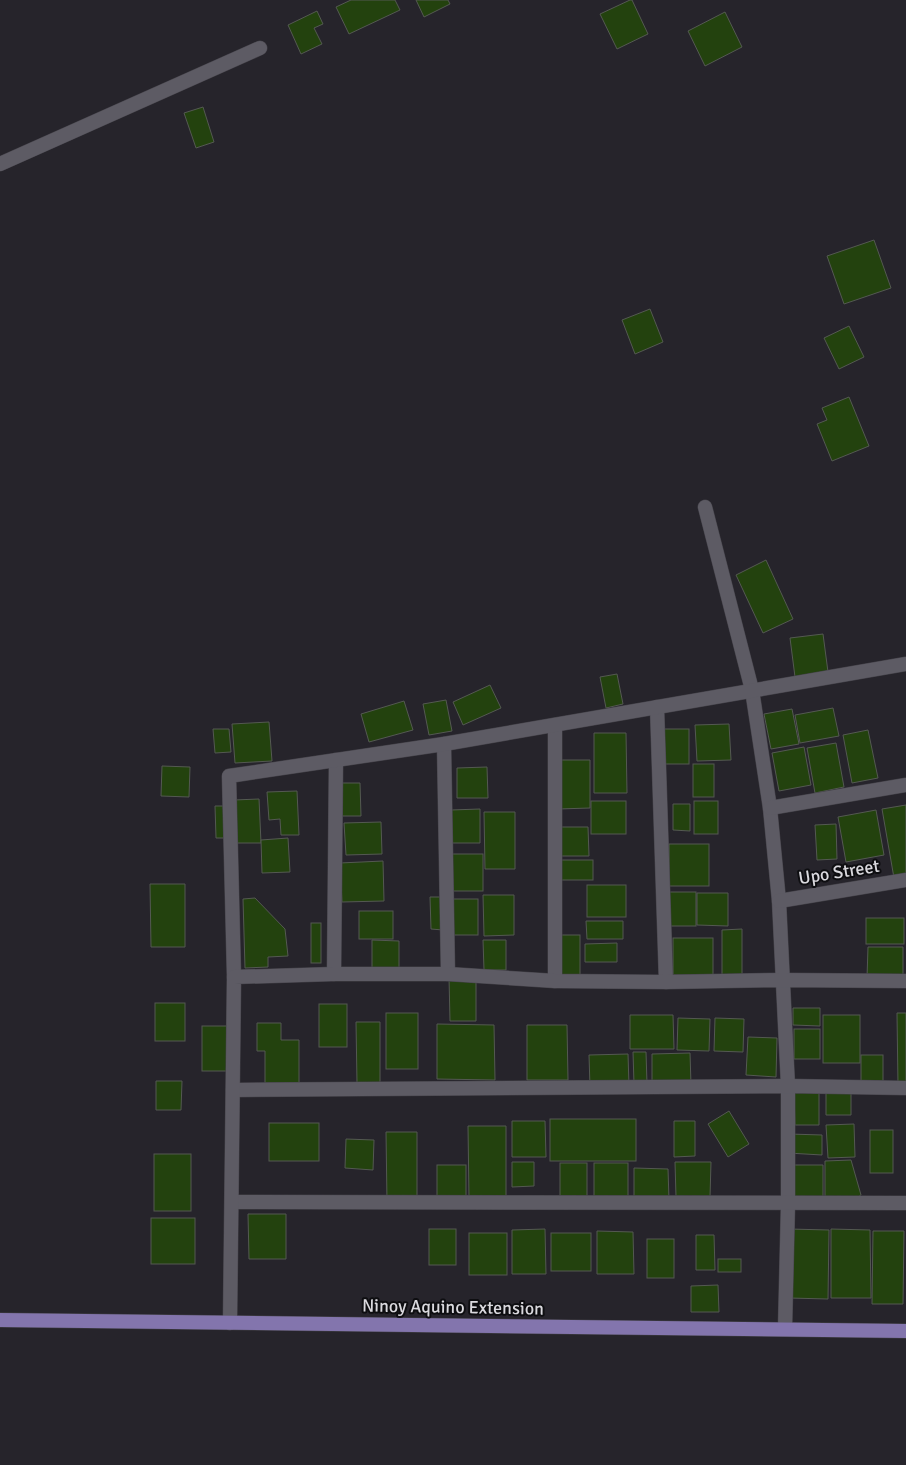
<svg xmlns="http://www.w3.org/2000/svg" width="906" height="1465" viewBox="0 0 906 1465" font-family="Signika,sans-serif">
	<rect width="100%" height="100%" fill="#26242b"/>
	<g fill="#23420e" stroke="#545952">
		<path d="M351,0H395L400,10L349,34L336,7Z"/>
		<path d="M416,0H448L450,4L424,17Z"/>
		<path d="M630,0H632L648,34L617,49L600,14Z"/>
		<path d="M317,11L323,24L314,28L322,44L301,54L288,25Z"/>
		<path d="M725,12L742,47L705,66L688,31Z"/>
		<path d="M203,107L214,142L196,148L184,113Z"/>
		<path d="M874,240L891,288L844,304L827,256Z"/>
		<path d="M650,309L663,342L635,354L622,320Z"/>
		<path d="M849,326L864,357L839,369L824,338Z"/>
		<path d="M849,397L869,446L832,461L817,424L827,420L822,408Z"/>
		<path d="M766,560L793,619L763,633L736,575Z"/>
		<path d="M823,634L828,672L795,677L790,638Z"/>
		<path d="M617,674L623,704L606,708L600,677Z"/>
		<path d="M490,685L501,708L463,725L453,702Z"/>
		<path d="M446,700L452,731L429,735L423,704Z"/>
		<path d="M404,701L413,730L369,742L361,714Z"/>
		<path d="M833,708L839,736L800,743L795,715Z"/>
		<path d="M792,709L799,744L771,749L764,714Z"/>
		<path d="M269,722L272,761L235,763L232,724Z"/>
		<path d="M729,724L731,760L697,761L695,725Z"/>
		<path d="M213,729H229L231,752L215,753Z"/>
		<rect x="662" y="729" width="27" height="35"/>
		<path d="M868,730L878,778L852,783L843,735Z"/>
		<path d="M594,733H626L627,793H594Z"/>
		<path d="M836,743L844,787L815,793L807,748Z"/>
		<path d="M804,747L811,785L779,791L772,753Z"/>
		<path d="M557,760H590V808L558,809Z"/>
		<rect x="693" y="764" width="21" height="33"/>
		<path d="M162,766L190,767L189,797L161,796Z"/>
		<path d="M487,767L488,798H457V768Z"/>
		<path d="M341,783H360L361,816H342Z"/>
		<path d="M297,791L299,835H281L280,819L269,820L267,792Z"/>
		<path d="M259,799L261,843H236L234,800Z"/>
		<rect x="591" y="801" width="35" height="33"/>
		<rect x="694" y="801" width="24" height="33"/>
		<path d="M673,804H690V831L673,830Z"/>
		<path d="M906,805V876L894,878L882,809Z"/>
		<path d="M215,806H225L226,838H216Z"/>
		<path d="M480,809V843H451V810Z"/>
		<path d="M876,810L884,855L846,862L838,817Z"/>
		<path d="M484,812H515V869H485Z"/>
		<path d="M381,822L382,854L346,855L344,823Z"/>
		<path d="M836,824L837,859L817,860L815,825Z"/>
		<path d="M558,827H588L589,856H559Z"/>
		<path d="M288,838L290,872L262,873L261,840Z"/>
		<rect x="669" y="844" width="40" height="42"/>
		<rect x="450" y="854" width="33" height="37"/>
		<rect x="560" y="860" width="33" height="20"/>
		<path d="M383,861L384,901L342,902L340,863Z"/>
		<path d="M150,884H185V947H151Z"/>
		<rect x="587" y="885" width="39" height="32"/>
		<rect x="667" y="892" width="29" height="34"/>
		<path d="M697,893H728V926L697,925Z"/>
		<path d="M483,895H514V935L484,936Z"/>
		<path d="M430,897H443V930L431,929Z"/>
		<path d="M255,898L285,929L288,956L268,957V967L245,968L243,899Z"/>
		<rect x="451" y="899" width="27" height="36"/>
		<rect x="359" y="911" width="34" height="28"/>
		<rect x="866" y="918" width="38" height="26"/>
		<path d="M586,921H623V939H587Z"/>
		<rect x="311" y="923" width="10" height="40"/>
		<path d="M742,929V978H722V930Z"/>
		<rect x="558" y="935" width="22" height="42"/>
		<rect x="673" y="938" width="40" height="37"/>
		<path d="M372,940L399,941V972H372Z"/>
		<path d="M483,940H506V970H484Z"/>
		<path d="M617,943V962H585V944Z"/>
		<path d="M868,947H903V979L867,978Z"/>
		<path d="M449,977H476V1021H450Z"/>
		<rect x="155" y="1003" width="30" height="38"/>
		<rect x="319" y="1004" width="28" height="43"/>
		<path d="M793,1008H820V1026L793,1025Z"/>
		<rect x="386" y="1013" width="32" height="56"/>
		<path d="M897,1013H906V1086H898Z"/>
		<path d="M630,1015H673L674,1049H630Z"/>
		<rect x="823" y="1015" width="37" height="48"/>
		<path d="M678,1018L710,1019L709,1051L677,1050Z"/>
		<path d="M715,1018L744,1019L743,1052L714,1051Z"/>
		<path d="M356,1022H380V1083H357Z"/>
		<path d="M257,1023H281V1040H299V1083H265V1051H257Z"/>
		<path d="M437,1024L494,1025L495,1080L437,1079Z"/>
		<path d="M527,1025H567L568,1080H527Z"/>
		<rect x="202" y="1026" width="28" height="45"/>
		<rect x="794" y="1029" width="26" height="30"/>
		<path d="M748,1037L777,1038L776,1077L746,1075Z"/>
		<path d="M633,1052H646L647,1084H634Z"/>
		<path d="M690,1053L691,1085L652,1086V1054Z"/>
		<path d="M628,1054L629,1086L590,1087L589,1055Z"/>
		<rect x="861" y="1055" width="22" height="27"/>
		<path d="M156,1081H182L181,1110H156Z"/>
		<path d="M794,1091H819V1125H795Z"/>
		<path d="M826,1091L851,1092V1115H826Z"/>
		<path d="M729,1111L749,1144L728,1157L708,1124Z"/>
		<rect x="550" y="1119" width="86" height="42"/>
		<path d="M512,1121H545L546,1157H512Z"/>
		<path d="M674,1121H695V1156L674,1157Z"/>
		<rect x="269" y="1123" width="50" height="38"/>
		<path d="M854,1124L855,1157L828,1158L826,1125Z"/>
		<path d="M468,1126H506V1198H469Z"/>
		<rect x="870" y="1130" width="23" height="43"/>
		<path d="M386,1132H417V1202H387Z"/>
		<path d="M789,1134L822,1135V1155L788,1153Z"/>
		<path d="M346,1139L374,1140L373,1170L345,1168Z"/>
		<rect x="154" y="1154" width="37" height="57"/>
		<path d="M851,1160L861,1195L851,1201H825V1161Z"/>
		<path d="M512,1162H534V1186L512,1187Z"/>
		<path d="M675,1162H711L710,1197H676Z"/>
		<rect x="560" y="1163" width="27" height="38"/>
		<rect x="594" y="1163" width="34" height="39"/>
		<rect x="437" y="1165" width="29" height="36"/>
		<path d="M789,1165H823V1201H790Z"/>
		<path d="M634,1168L668,1169L669,1200H634Z"/>
		<path d="M248,1214H286V1259H249Z"/>
		<rect x="151" y="1218" width="44" height="46"/>
		<rect x="429" y="1229" width="27" height="36"/>
		<path d="M545,1229L546,1274H512V1230Z"/>
		<path d="M789,1229L829,1230L828,1299L789,1298Z"/>
		<path d="M831,1229L870,1230L871,1298H831Z"/>
		<path d="M597,1231L633,1232L634,1274H597Z"/>
		<path d="M873,1231H904L903,1304H872Z"/>
		<rect x="469" y="1233" width="38" height="42"/>
		<rect x="551" y="1233" width="40" height="38"/>
		<path d="M696,1235H714L715,1270H696Z"/>
		<rect x="647" y="1239" width="27" height="39"/>
		<rect x="718" y="1259" width="23" height="13"/>
		<path d="M718,1285L719,1312H691V1286Z"/>
	</g>
	<g fill="none" stroke-linecap="round" stroke-linejoin="round">
		<g stroke="#444249" stroke-width="15">
			<g id="minor">
				<path d="M0,164L260,48"/>
				<path d="M705,507L752,690L770,808L779,901L788,1086V1204L785,1329"/>
				<path d="M657,707L666,982"/>
				<path d="M555,725V981"/>
				<path d="M444,744L448,974"/>
				<path d="M770,808L906,785"/>
				<path d="M779,901L906,880"/>
				<path d="M334,974L336,760"/>
				<path d="M234,977L229,776L444,744L906,664"/>
				<path d="M233,1090L788,1086L906,1088"/>
				<path d="M232,1202L906,1203"/>
				<path d="M230,1323L234,977L334,974H448L555,981L666,982L782,980L906,981"/>
			</g>
		</g>
		<g stroke="#444249" stroke-width="15">
			<path id="primary" d="M0,1320L906,1331"/>
		</g>
		<use href="#minor" stroke="#5d5b64" stroke-width="14"/>
		<use href="#primary" stroke="#8375ad" stroke-width="14"/>
	</g>
	<g text-anchor="middle" stroke-width="4" stroke-linejoin="round" paint-order="stroke">
		<g font-size="18" fill="#dad9de" stroke="#0e0e11">
			<text transform="translate(839 872) rotate(-9)" y="6">Upo Street</text>
			<text transform="translate(453 1307) rotate(1)" y="6">Ninoy Aquino Extension</text>
		</g>
	</g>
</svg>
